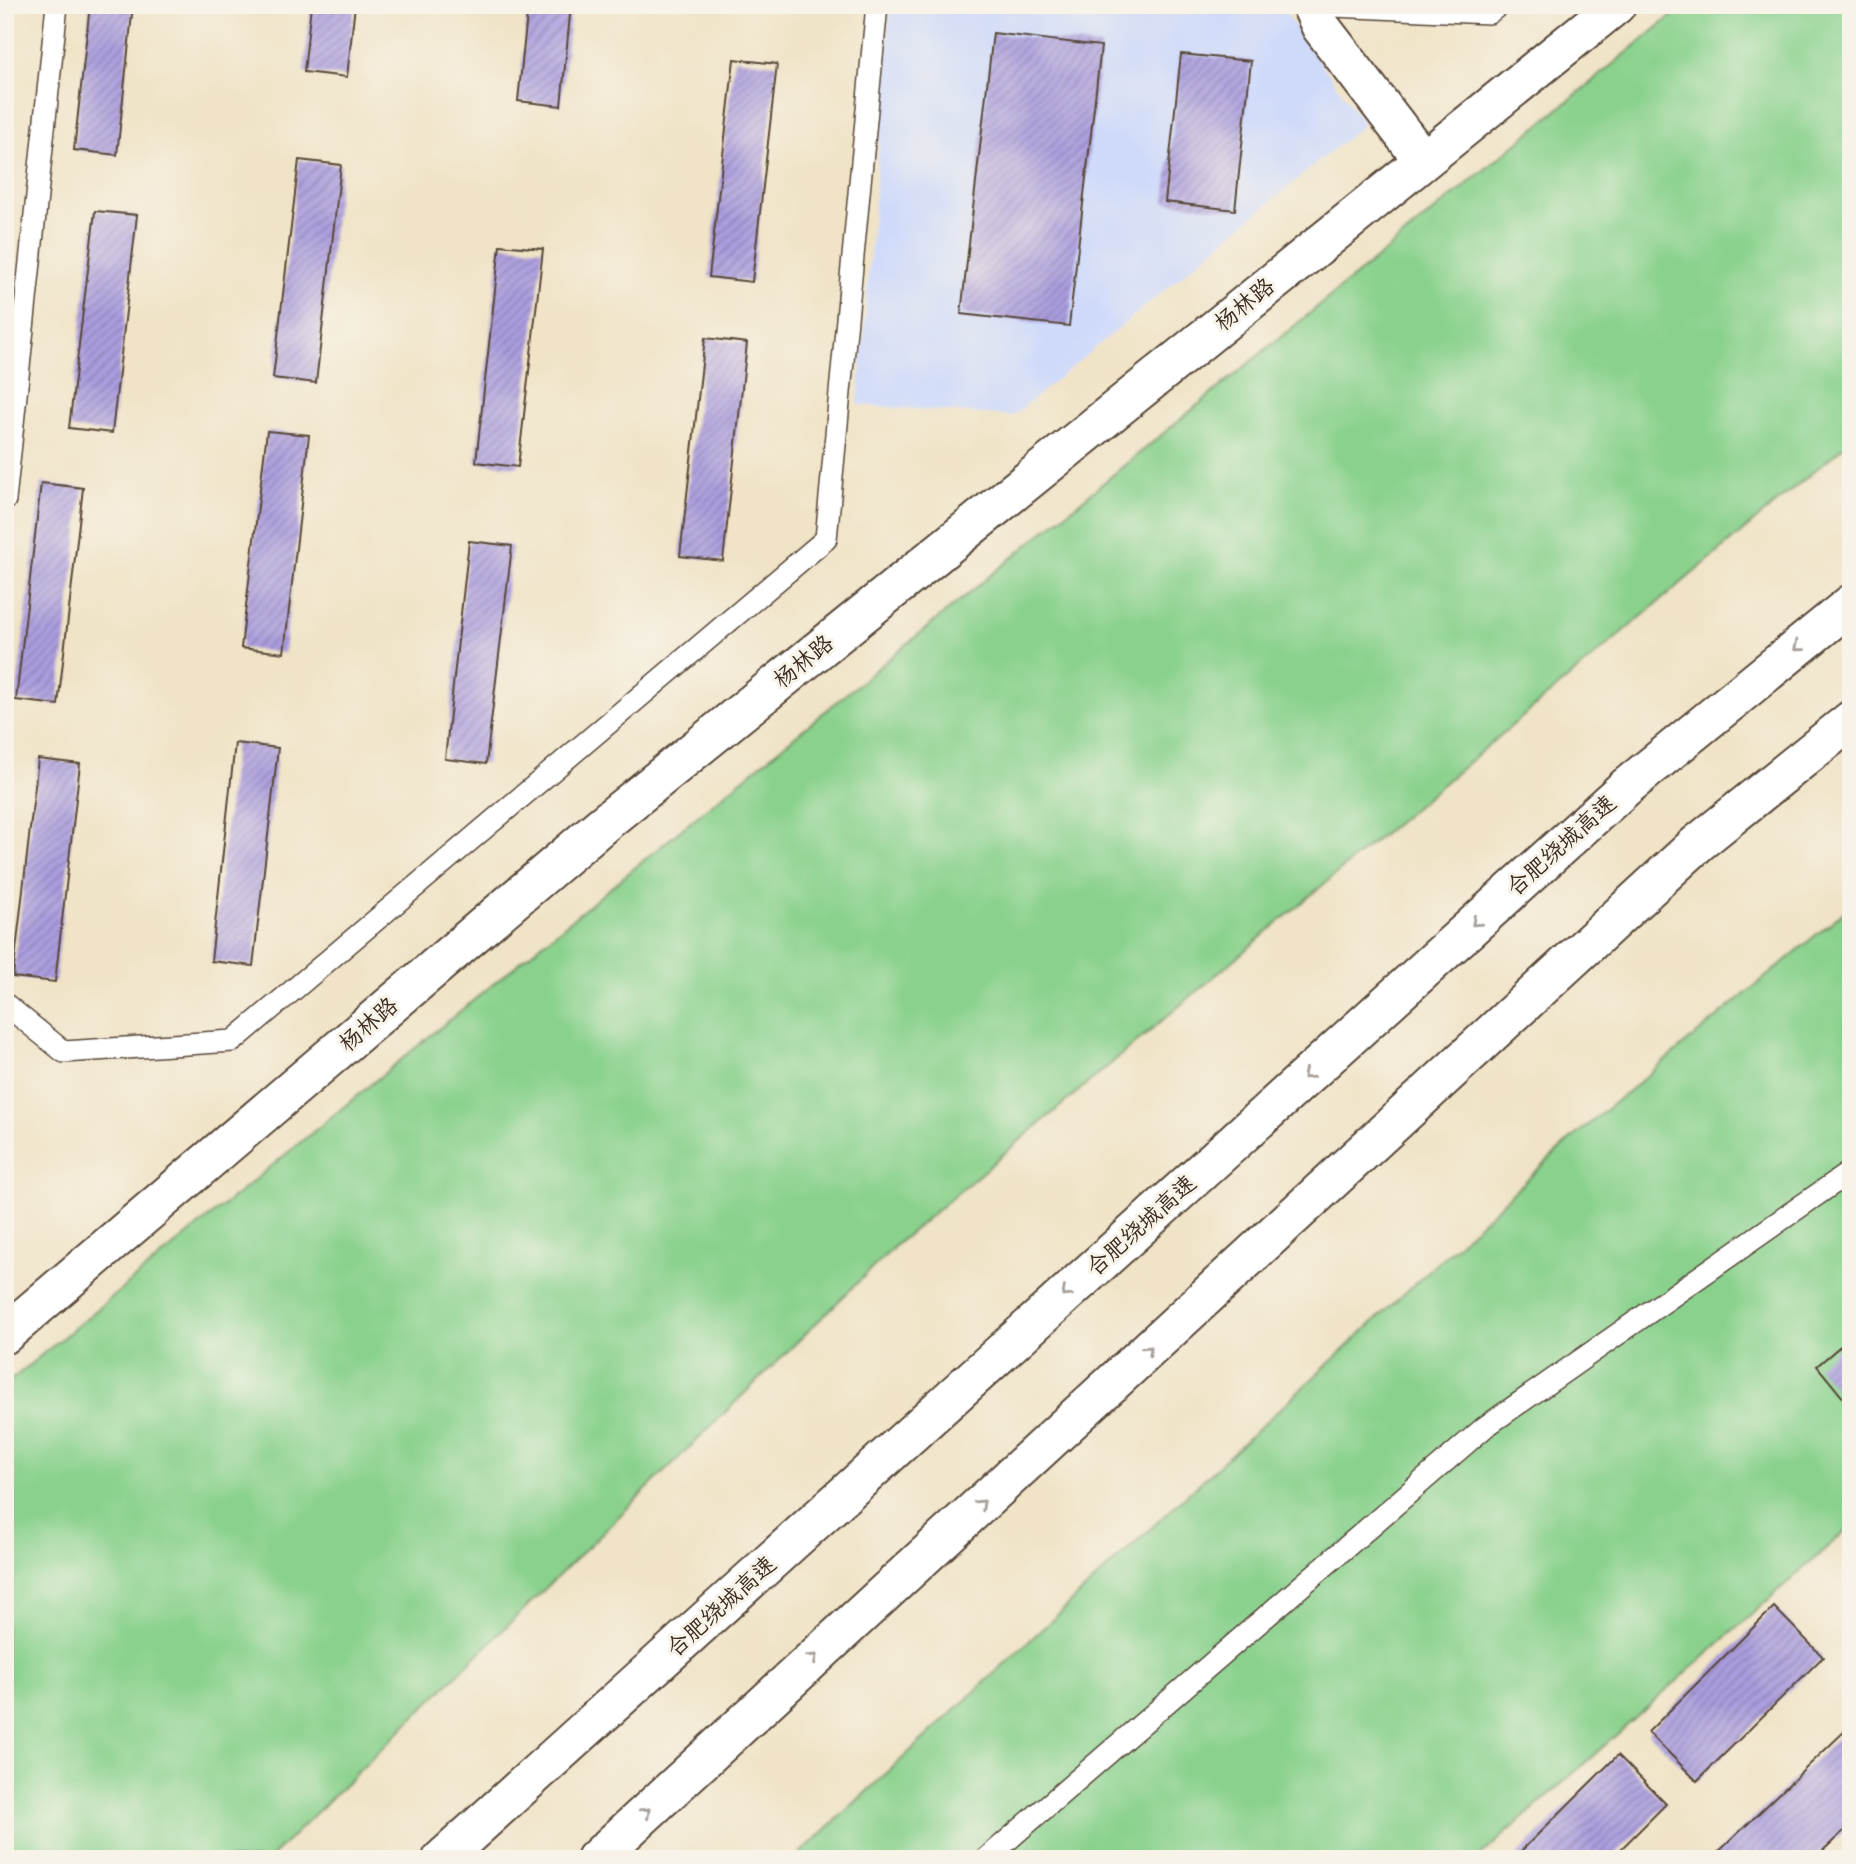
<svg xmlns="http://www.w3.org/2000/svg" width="1856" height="1864" viewBox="0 0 1856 1864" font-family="'Architects Daughter','LXGW WenKai TC',sans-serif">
	<defs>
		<pattern id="building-hatch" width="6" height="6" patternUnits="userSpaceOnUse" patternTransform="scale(1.75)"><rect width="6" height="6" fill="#ab9dde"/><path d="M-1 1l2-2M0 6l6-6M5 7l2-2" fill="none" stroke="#8c80b3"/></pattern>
	</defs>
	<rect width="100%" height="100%" fill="#f7f3e8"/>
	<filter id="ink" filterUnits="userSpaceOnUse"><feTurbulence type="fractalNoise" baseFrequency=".0143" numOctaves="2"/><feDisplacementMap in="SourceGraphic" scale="14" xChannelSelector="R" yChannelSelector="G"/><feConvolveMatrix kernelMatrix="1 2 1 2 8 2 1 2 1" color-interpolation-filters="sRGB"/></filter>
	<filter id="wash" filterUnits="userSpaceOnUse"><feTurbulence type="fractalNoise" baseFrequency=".00686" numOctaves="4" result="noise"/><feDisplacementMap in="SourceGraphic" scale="28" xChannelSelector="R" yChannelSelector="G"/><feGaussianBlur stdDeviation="1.57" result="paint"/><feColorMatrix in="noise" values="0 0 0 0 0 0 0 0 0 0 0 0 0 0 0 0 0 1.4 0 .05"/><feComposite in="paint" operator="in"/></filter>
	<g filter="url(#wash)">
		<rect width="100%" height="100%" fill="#f0e3c6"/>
		<path fill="#cfdafa" d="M890,5H1173L1285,12L1364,124L1013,416L858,405Z"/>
		<g fill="#89d18d" stroke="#627e56" stroke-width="2">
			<path d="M1685,5H1851V440L898,1243L269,1859H5V1385Z"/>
			<path d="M1851,906V1526L1477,1859H794L1571,1139Z"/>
		</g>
		<g id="blocks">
			<g fill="url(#building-hatch)">
				<path d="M90,5H133L117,155L74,150Z"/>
				<path d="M311,5H355L347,77L304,72Z"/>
				<path d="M528,5H571L561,106L518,101Z"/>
				<path d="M993,33L1101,46L1069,326L961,314Z"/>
				<path d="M1181,54L1251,61L1235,210L1165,202Z"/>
				<path d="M734,59L777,64L752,282L709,277Z"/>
				<path d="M299,160L341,165L316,383L273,378Z"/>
				<path d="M95,211L137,215L112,433L69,428Z"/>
				<path d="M500,245L543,249L518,467L476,462Z"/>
				<path d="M705,338L747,343L723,561L680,556Z"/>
				<path d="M267,431L309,435L284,653L241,648Z"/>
				<path d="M41,483L83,488L58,705L16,700Z"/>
				<path d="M469,541L512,546L486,764L445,759Z"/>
				<path d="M235,743L278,748L253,966L211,961Z"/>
				<path d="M38,759L80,764L55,982L13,977Z"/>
				<path d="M1851,1337V1402L1848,1404L1817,1366Z"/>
				<path d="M1774,1607L1823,1657L1697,1781L1648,1732Z"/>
				<path d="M1851,1725V1824L1814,1859H1711Z"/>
				<path d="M1618,1755L1666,1804L1611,1859H1513Z"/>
			</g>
		</g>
	</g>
	<g filter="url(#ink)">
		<use href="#blocks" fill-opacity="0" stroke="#564637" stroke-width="2"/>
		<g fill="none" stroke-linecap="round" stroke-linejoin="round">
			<g stroke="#564637" stroke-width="24">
				<g id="service">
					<path d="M1311,5L1489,13L1499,5"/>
					<path d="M5,500L57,5"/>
					<path d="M5,1004L64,1052L233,1041L826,539L877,5"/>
					<path d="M986,1859L1485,1427L1851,1171"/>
				</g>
			</g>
			<g stroke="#564637" stroke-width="42">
				<path id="minor" d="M1311,5L1321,27L1423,160"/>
			</g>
			<g stroke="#564637" stroke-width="42">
				<path id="tertiary" d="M5,1334L602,825L1616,5"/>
			</g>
			<g stroke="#564637" stroke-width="42">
				<g id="motorway">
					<path d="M442,1859L1626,787L1851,604"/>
					<path d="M596,1859L1697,844L1851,720"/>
				</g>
			</g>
			<use href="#service" stroke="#fff" stroke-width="21"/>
			<use href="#minor" stroke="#fff" stroke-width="38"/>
			<use href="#tertiary" stroke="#fff" stroke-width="38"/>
			<use href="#motorway" stroke="#fff" stroke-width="38"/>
		</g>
		<defs><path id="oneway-chevron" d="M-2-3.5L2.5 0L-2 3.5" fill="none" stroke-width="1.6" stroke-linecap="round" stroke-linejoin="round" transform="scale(1.75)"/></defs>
		<g stroke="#a79f9a">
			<use href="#oneway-chevron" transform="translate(1798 647) rotate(141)"/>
			<use href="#oneway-chevron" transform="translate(1476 922) rotate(138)"/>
			<use href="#oneway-chevron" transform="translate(1307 1075) rotate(138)"/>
			<use href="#oneway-chevron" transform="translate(1066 1293) rotate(138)"/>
			<use href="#oneway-chevron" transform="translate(1148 1350) rotate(-43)"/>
			<use href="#oneway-chevron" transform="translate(981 1504) rotate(-43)"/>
			<use href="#oneway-chevron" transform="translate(813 1658) rotate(-43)"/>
			<use href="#oneway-chevron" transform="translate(646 1812) rotate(-43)"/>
		</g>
	</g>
	<g text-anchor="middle" stroke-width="6" stroke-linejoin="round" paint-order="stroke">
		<g font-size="23" fill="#3b2a1e" stroke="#f7f3e8">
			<text transform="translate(1244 304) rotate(-39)" y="8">杨林路</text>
			<text transform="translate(803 661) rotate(-39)" y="8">杨林路</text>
			<text transform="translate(1561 845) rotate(-42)" y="8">合肥绕城高速</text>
			<text transform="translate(368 1024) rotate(-41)" y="8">杨林路</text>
			<text transform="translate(1141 1225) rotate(-42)" y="8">合肥绕城高速</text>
			<text transform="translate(721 1606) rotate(-42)" y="8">合肥绕城高速</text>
		</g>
	</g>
	<rect width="1856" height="1864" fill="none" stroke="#f7f3e8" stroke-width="28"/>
</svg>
